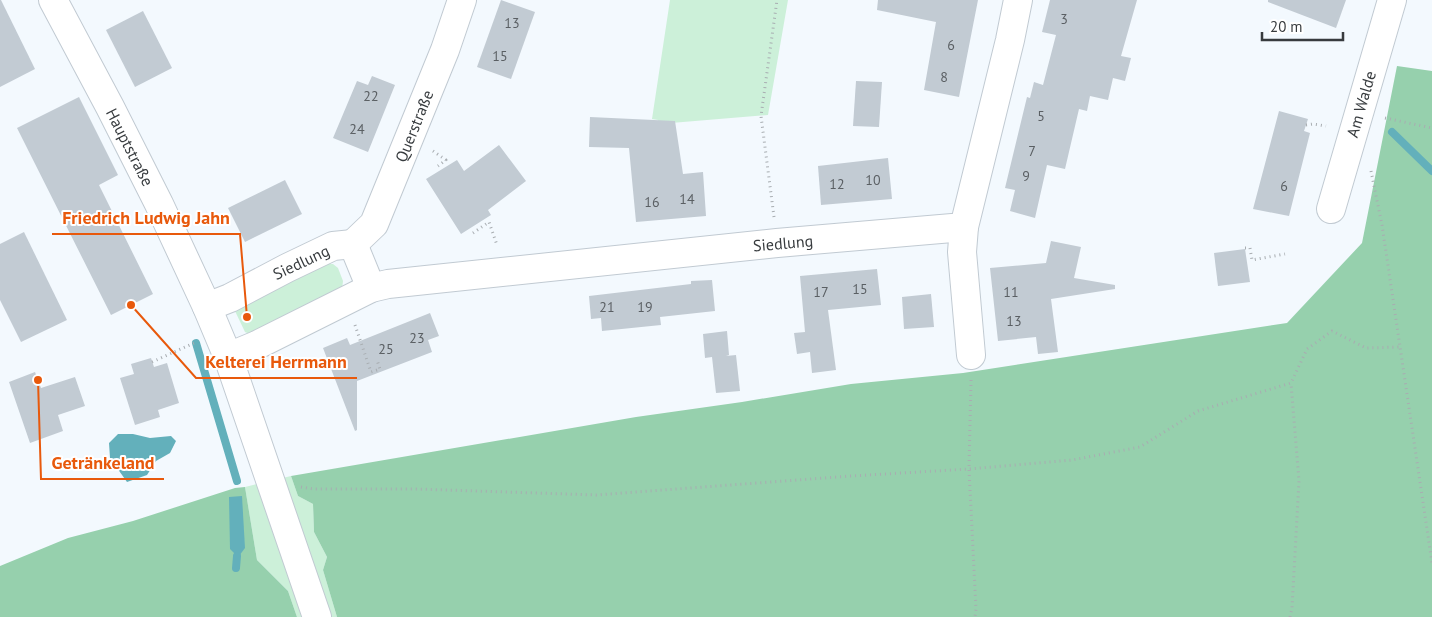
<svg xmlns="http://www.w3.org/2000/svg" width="1432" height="617" viewBox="0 0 1432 617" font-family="'PT Sans',sans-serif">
	<rect width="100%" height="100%" fill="#f3f9fe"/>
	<g fill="#ccf0d9">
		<path d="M670,0H788L768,115L659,124L658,120L652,119Z"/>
		<path d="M326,264H333L338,268L343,281L342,289L252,335L245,332L235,311L238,305Z"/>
		<path d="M291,476L298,496L313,504L314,532L327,557L323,570L337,617H297L288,591L257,560L245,487Z"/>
	</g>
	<g fill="#96d0ad">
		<path d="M1397,66L1432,71V617H337L323,570L327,557L314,532L313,504L298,496L291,476L636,417L742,402L851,384L963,373L1287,323L1362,243Z"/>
		<path d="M245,487L257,560L288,591L297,617H0V566L68,538L133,521L235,488Z"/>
	</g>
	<g fill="#63b0bb">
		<path d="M118,434H133L150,438L171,436L176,441L170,453L156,461L147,475L127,482L110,458L109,443Z"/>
		<path d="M242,496L245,548L239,556H237L230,549L229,497Z"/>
	</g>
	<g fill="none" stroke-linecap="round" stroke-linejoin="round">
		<g stroke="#63b0bb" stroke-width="8">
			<path d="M1392,132L1432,171"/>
			<path d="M196,343L237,481"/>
			<path d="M236,568L237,556"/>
		</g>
	</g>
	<g fill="#c2cbd3">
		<path d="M0,0H1L35,69L0,87Z"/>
		<path d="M501,0L535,12L511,79L477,67Z"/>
		<path d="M878,0H978L959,97L924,90L936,22L877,10Z"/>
		<path d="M1050,0H1137L1121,56L1131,58L1125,81L1113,78L1108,100L1090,96L1087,111L1079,109L1065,169L1047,165L1035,218L1010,211L1015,190L1005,188L1027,97L1030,98L1034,82L1043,85L1056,35L1042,32Z"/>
		<path d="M1268,0H1346L1336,28L1268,2Z"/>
		<path d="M143,11L172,68L135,87L106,30Z"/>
		<path d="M372,76L395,85L368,152L333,138L357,81L368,85Z"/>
		<path d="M856,81L882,82L879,127L853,126Z"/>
		<path d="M79,97L118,175L99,185L153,294L111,315L17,128Z"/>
		<path d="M1279,111L1308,119L1304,131L1310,133L1289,216L1253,209Z"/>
		<path d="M590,117L675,121L683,174L703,172L706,216L636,222L629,148L589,147Z"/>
		<path d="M499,145L526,181L488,210L491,215L461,234L426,179L457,160L464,171Z"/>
		<path d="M888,158L892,199L821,205L818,166Z"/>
		<path d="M285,180L302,214L245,242L228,208Z"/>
		<path d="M24,232L67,320L21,342L0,300V244Z"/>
		<path d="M1051,241L1081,247L1074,278L1115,285V289L1051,299L1058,352L1038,354L1036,337L998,341L990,268L1046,263Z"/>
		<path d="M1245,249L1250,282L1218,286L1214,253Z"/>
		<path d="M877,269L881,305L828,310L836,370L812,373L810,352L797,354L794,333L805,332L800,276Z"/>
		<path d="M712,280L715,311L660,317L661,325L602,331L601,318L591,319L589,296L691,284V281Z"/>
		<path d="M931,294L934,327L904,329L902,297Z"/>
		<path d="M430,313L439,336L428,340L432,352L357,381V430L355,431L323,348L347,338L350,345Z"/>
		<path d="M727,331L729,355L726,356L736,355L740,391L716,393L712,357L705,358L703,334Z"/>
		<path d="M151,358L154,367L167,363L179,403L158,410L160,417L135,425L120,378L134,374L131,364Z"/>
		<path d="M35,372L41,388L75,377L85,406L58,415L63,431L30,443L9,382Z"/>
	</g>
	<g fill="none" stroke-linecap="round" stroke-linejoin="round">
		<g stroke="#c1cad2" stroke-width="30">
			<g id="minor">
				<path d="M53,0L110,107L159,204L207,307L228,357L317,617"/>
				<path d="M1331,209L1392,0"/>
				<path d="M964,227L962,252L971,355"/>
				<path d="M353,244L374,224L445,50L462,0"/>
				<path d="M353,244L371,288"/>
				<path d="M207,307L230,298L287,268L333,246L353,244"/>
				<path d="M228,357L257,345L371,288L388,284L777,243L964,227L1010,40L1018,0"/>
			</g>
		</g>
		<g stroke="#a8adb1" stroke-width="3" stroke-dasharray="1 4" stroke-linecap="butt">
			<path d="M1385,118L1432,128"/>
			<path d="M1306,125L1313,124L1326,126"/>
			<path d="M433,151L446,160L438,166"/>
			<path d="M1371,171L1382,225L1432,563"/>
			<path d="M774,217L761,116L777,0"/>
			<path d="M473,233L489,222L497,245"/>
			<path d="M1245,248H1250L1252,260L1285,254"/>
			<path d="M355,325L371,372L380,369L377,360"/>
			<path d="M152,362L194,343"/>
			<path d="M971,380L969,469L976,609L975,617"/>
			<path d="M301,487L314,489H416L596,495L851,476L969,469L1072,460L1140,447L1198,411L1291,383L1307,349L1332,331L1366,348L1400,347"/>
			<path d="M1290,617L1292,608L1299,481L1291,383"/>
		</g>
		<use href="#minor" stroke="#fff" stroke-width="28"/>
	</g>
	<g text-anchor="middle" stroke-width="4" stroke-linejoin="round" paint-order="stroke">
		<g font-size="14" fill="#5a5f63">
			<text x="1064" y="24">3</text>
			<text x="512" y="28">13</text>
			<text x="951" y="50">6</text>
			<text x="500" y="61">15</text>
			<text x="944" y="82">8</text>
			<text x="371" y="101">22</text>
			<text x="1041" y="121">5</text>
			<text x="357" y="134">24</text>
			<text x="1032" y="156">7</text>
			<text x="1026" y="181">9</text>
			<text x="873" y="185">10</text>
			<text x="837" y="189">12</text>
			<text x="1284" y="191">6</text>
			<text x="687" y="204">14</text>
			<text x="652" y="207">16</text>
			<text x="860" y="294">15</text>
			<text x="821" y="297">17</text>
			<text x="1011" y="297">11</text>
			<text x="607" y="312">21</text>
			<text x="645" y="312">19</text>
			<text x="1014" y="326">13</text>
			<text x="417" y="343">23</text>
			<text x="386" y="354">25</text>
		</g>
		<g font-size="16" fill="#373b3e" stroke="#fff">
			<text transform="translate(1361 104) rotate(-74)" y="6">Am Walde</text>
			<text transform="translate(414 126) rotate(-68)" y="6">Querstraße</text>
			<text transform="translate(130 147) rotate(63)" y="6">Hauptstraße</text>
			<text transform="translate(783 243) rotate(-5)" y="6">Siedlung</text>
			<text transform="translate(301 262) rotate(-25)" y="6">Siedlung</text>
		</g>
	</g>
	<path fill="none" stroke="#e8590c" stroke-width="2" d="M247 317L240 234H52M131 305L196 378H357M38 380L41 479H164"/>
	<g fill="#e8590c" stroke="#fff" stroke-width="2">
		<circle cx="247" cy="317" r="5"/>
		<circle cx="131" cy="305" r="5"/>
		<circle cx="38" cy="380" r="5"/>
	</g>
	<g font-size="18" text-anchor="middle" font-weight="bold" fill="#e8590c" stroke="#fff" stroke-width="4" stroke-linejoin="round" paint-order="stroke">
		<text x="146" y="224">Friedrich Ludwig Jahn</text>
		<text x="276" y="368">Kelterei Herrmann</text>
		<text x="103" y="469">Getränkeland</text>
	</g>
	<path d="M1262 32v8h81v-8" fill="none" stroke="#373b3e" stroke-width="2.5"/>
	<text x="1270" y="32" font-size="15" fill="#373b3e" stroke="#ffffff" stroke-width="4" paint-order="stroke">20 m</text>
</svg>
